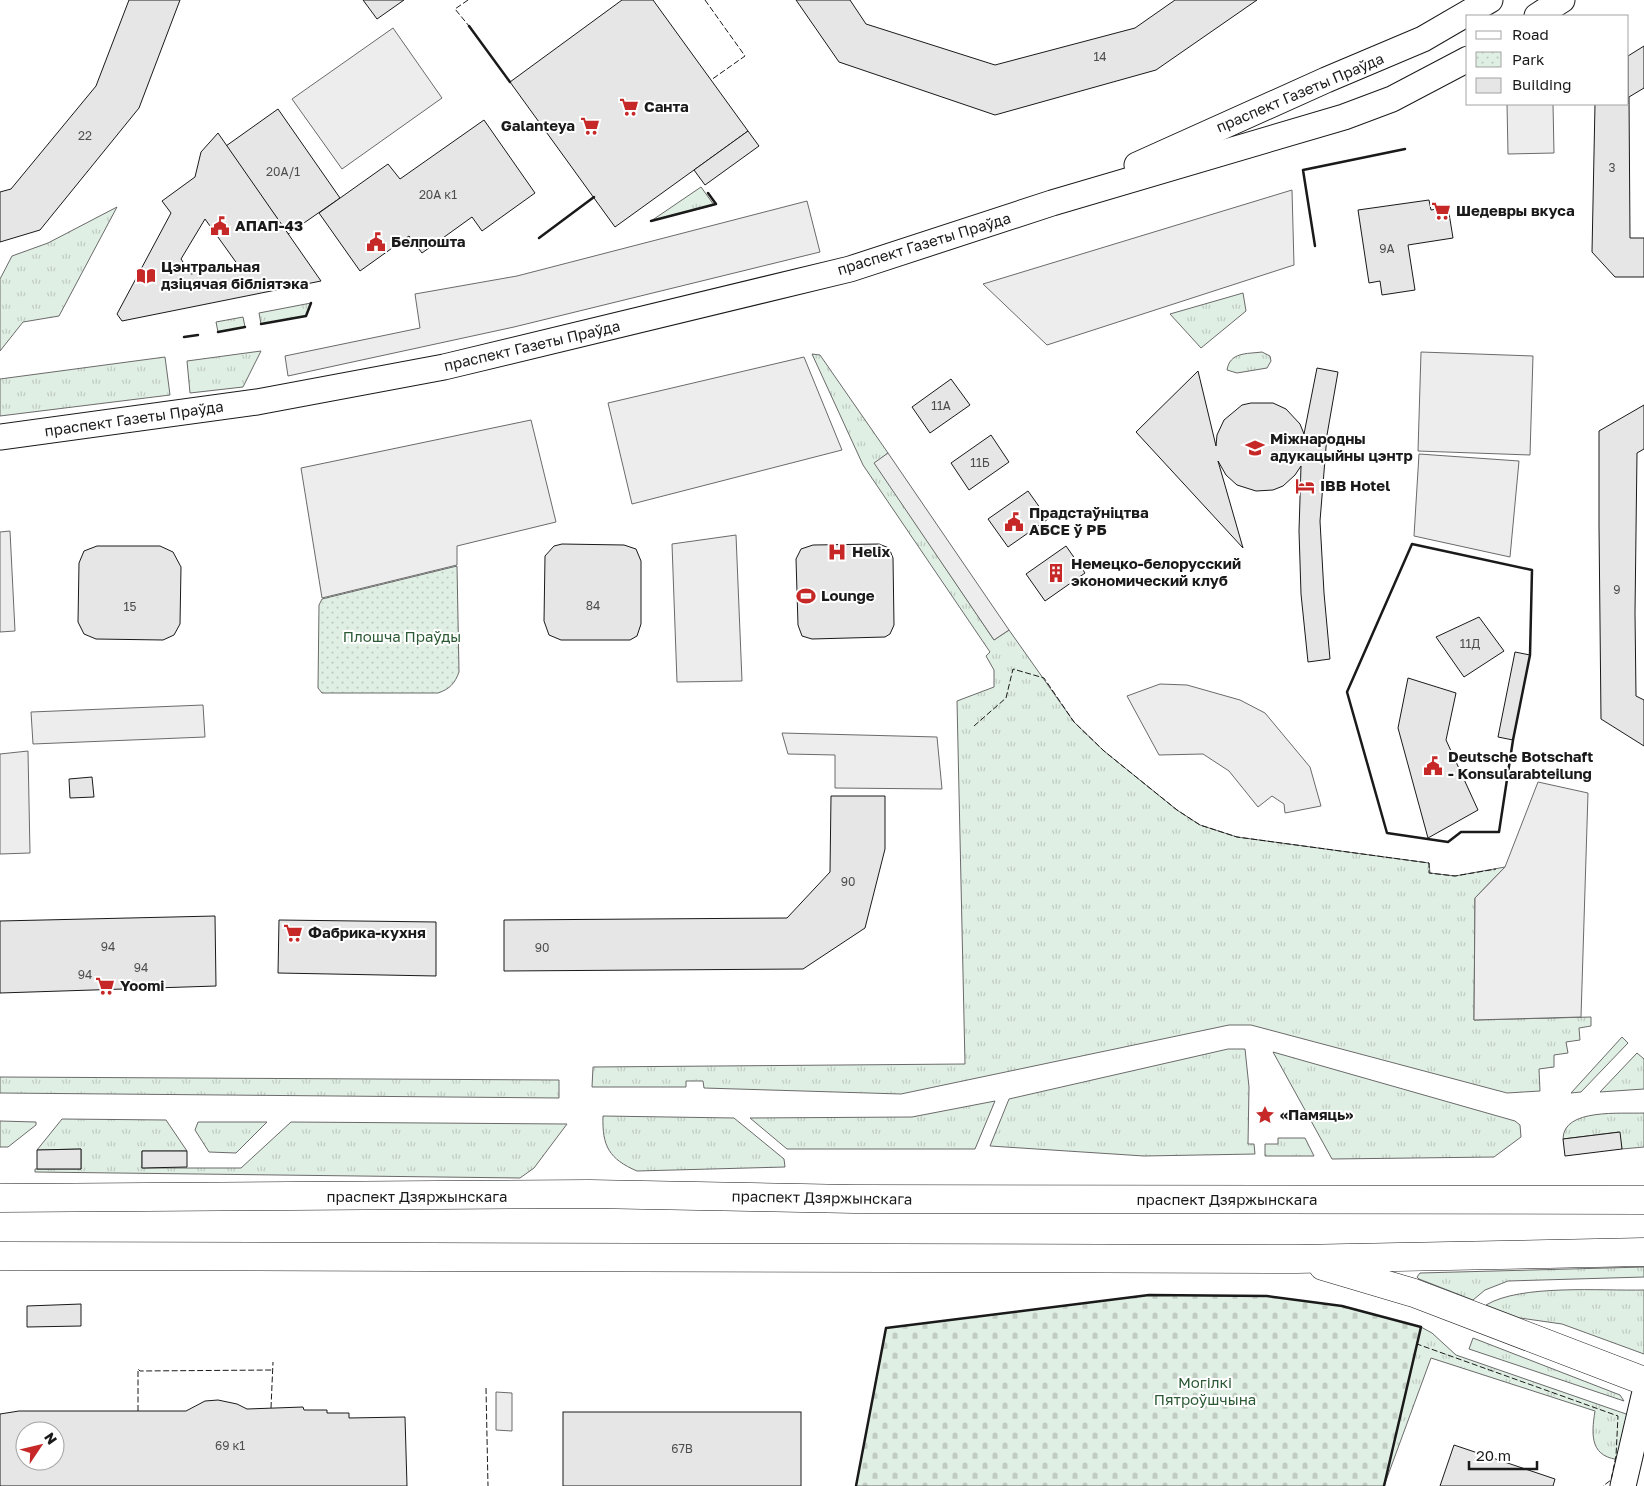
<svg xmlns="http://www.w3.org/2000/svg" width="1644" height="1486" viewBox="0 0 1644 1486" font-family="'Golos Text',sans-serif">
	<defs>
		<pattern id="grass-tufts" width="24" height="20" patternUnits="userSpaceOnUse" patternTransform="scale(1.25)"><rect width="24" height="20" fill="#e0efe3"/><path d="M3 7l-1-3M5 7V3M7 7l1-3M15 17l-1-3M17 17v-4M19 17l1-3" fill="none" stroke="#c0ccc2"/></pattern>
		<pattern id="cemetery-stones" width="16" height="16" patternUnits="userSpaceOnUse" patternTransform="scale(1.25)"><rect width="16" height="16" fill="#e0efe3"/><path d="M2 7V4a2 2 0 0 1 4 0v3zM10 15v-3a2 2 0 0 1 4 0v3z" fill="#c0ccc2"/></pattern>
		<pattern id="park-dots" width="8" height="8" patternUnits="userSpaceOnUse" patternTransform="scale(1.25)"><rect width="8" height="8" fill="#e0efe3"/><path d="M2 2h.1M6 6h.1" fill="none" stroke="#c0ccc2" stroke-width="1.8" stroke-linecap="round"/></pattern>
	</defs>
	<rect width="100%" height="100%" fill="#fff"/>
	<g fill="url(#grass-tufts)" stroke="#6a6a6a">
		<path d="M701,187L714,205L651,221Z"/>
		<path d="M117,207L59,316L23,322L0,351V279L12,256L48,243Z"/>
		<path d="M1243,293L1246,311L1201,348L1170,314Z"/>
		<path d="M311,303L306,316L261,324L259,313Z"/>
		<path d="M243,317L245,327L218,332L216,322Z"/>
		<path d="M261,351L243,387L190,393L187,361Z"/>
		<path d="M1262,352L1270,356L1271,361L1267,368L1237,373L1227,370C1230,352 1246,354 1262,352Z"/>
		<path d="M812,354L820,355L888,453L875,463L994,640L1009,630L1074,722L1104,751L1177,810L1200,825L1237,837L1429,863L1430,873L1455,876L1505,867L1475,898L1474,1020L1591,1017V1026L1579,1028L1580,1040L1566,1042L1568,1053L1554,1055V1067L1539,1069L1540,1091L1507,1093L1251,1025H1229L901,1094L704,1088L703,1081H686V1087H592L593,1067L965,1064L957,701L994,687V670L986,656L990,652L863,465Z"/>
		<path d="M165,357L170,395L0,416V379Z"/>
		<path d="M1622,1037L1628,1043L1581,1092L1571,1093Z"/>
		<path d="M1228,1049H1245L1249,1087L1248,1144H1254L1255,1154L1144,1156L990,1146L1009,1099Z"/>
		<path d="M1273,1052L1515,1121L1520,1125L1521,1137L1494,1157L1332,1159Z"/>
		<path d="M1637,1053L1644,1059V1089L1600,1092Z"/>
		<path d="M0,1077L559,1080V1098L0,1093Z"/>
		<path d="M995,1101L975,1149H787L750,1118L912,1117Z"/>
		<path d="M1644,1113V1147L1622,1149L1619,1132L1563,1139C1563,1108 1621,1114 1644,1113Z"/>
		<path d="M603,1116L734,1118L784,1159L785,1167L637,1171C609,1159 602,1146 603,1116Z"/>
		<path d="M62,1119L166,1120L187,1151H142V1168H241L291,1122L567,1124L534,1168L520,1178L35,1172V1169H81V1149L37,1150Z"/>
		<path d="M0,1121L36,1122V1125L8,1147H0Z"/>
		<path d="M198,1122H267L236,1153L209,1152L195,1130Z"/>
		<path d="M1278,1138H1305L1314,1156H1265V1144H1278Z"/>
		<path d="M1644,1267V1277L1508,1281L1485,1290L1473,1300L1419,1279L1417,1277L1420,1273Z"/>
		<path d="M1644,1290V1354L1562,1324L1520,1318L1486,1305C1521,1284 1601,1291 1644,1290Z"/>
		<path d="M1421,1327L1432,1333L1456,1355L1629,1415L1622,1460C1590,1458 1591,1436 1595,1411L1431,1358L1384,1486Z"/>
		<path d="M1473,1338L1620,1395L1624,1401L1469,1349Z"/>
	</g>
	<path fill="url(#cemetery-stones)" stroke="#6a6a6a" d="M1149,1295L1267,1296L1342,1306L1421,1327L1384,1486H856L886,1328Z"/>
	<path fill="url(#park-dots)" stroke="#6a6a6a" d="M457,566L459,672C455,683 450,689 438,693H322L318,688L319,605L322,599Z"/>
	<g fill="#ededed" stroke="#6a6a6a">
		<path d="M393,28L442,98L342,169L292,99Z"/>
		<path d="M1507,104H1553L1554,153L1508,154Z"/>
		<path d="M1292,190L1294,265L1047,345L983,284Z"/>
		<path d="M807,201L820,252L514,327L288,376L285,356L420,328L415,294L517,276Z"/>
		<path d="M1421,352L1533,356L1530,455L1418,451Z"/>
		<path d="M804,357L842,450L632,504L608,403Z"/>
		<path d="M531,420L556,522L457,546V565L322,598L301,468Z"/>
		<path d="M888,453L1009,630L994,640L874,463Z"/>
		<path d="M1419,454L1519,461L1510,557L1414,536Z"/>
		<path d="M10,531L15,631L0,632V532Z"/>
		<path d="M736,535L742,681L677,682L672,544Z"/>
		<path d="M1160,684L1187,685L1240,700L1265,713L1310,767L1321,806L1285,813L1284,804L1272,796L1258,807L1229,771L1203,754L1159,755L1127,696Z"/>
		<path d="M203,705L205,737L33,744L31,712Z"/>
		<path d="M782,733L937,737L942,789L835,788V755L788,754Z"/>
		<path d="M28,751L30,853L0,854V754Z"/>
		<path d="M1538,782L1588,793L1581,1017L1474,1020L1475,898L1505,867Z"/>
		<path d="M496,1392L512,1393V1431L496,1430Z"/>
	</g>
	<g fill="#e6e6e6" stroke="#1a1a1a" fill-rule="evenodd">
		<path d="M129,0H180L139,108L40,230L0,242V192L11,189L96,86Z"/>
		<path d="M363,0H404L377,19Z"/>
		<path d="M622,0H653L748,131L615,227L510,82Z"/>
		<path d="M796,0H850L866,24L995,65L1135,28L1175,0H1257L1156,70L995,115L839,62Z"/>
		<path d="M1644,46V88L1629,97L1630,238H1644V277H1615L1592,252L1595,104H1628V56Z"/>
		<path d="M278,109L340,198L288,234L226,146Z"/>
		<path d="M484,120L535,193L482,231L472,217L422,253L409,236L360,271L319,213L388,164L400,179Z"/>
		<path d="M748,131L759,146L705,185L694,170Z"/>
		<path d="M218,133L321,281L122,321L117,314L171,213L162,201L195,177L201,152ZM205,219L238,265L191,274L181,259Z"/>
		<path d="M1429,200L1431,210L1448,207L1453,238L1408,245L1415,290L1382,295L1380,281L1369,283L1358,210Z"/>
		<path d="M1317,368L1338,372L1327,435L1320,521L1324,593L1330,659L1308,662L1301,594L1299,531L1301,466L1295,475L1283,486L1273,490L1256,491L1237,485L1226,475L1218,461L1243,548L1136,432L1198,371L1216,446L1217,435L1224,420L1242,405L1251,403H1273L1286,409L1300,424L1304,434Z"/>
		<path d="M951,379L970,405L930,433L912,407Z"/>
		<path d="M1644,405V449L1637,453L1635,613L1636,696L1644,700V746L1601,719L1599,526V431Z"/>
		<path d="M991,435L1009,462L969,490L951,463Z"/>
		<path d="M1028,491L1048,519L1008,547L988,519Z"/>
		<path d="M562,544L624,545L636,549L641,561V624L637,636L630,640H561L549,635L544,621L545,556L554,546Z"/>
		<path d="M879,544L889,548L893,558L894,625L890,634L885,637L812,639L802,636L798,625L796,559L801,549L813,545Z"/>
		<path d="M160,546L173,552L181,567L180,624L174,635L163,640L96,639L84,634L78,622L79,563L84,551L97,546Z"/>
		<path d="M1066,546L1085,573L1045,601L1026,574Z"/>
		<path d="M1479,617L1504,651L1464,677L1436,637Z"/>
		<path d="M1515,652L1530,655L1513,740L1498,737Z"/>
		<path d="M1408,678L1456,693L1446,740L1478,810L1428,838L1398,728Z"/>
		<path d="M92,777L94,797L70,798L69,779Z"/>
		<path d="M831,796H885V849L865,928L803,969L504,971V920L787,918L830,872Z"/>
		<path d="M215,916L216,986L0,993V921Z"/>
		<path d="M279,920L436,922V976L278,973Z"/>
		<path d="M1620,1132L1622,1149L1565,1156L1563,1139Z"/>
		<path d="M81,1149V1169H37V1150Z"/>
		<path d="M142,1151H187V1167L142,1168Z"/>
		<path d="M81,1304V1326L27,1327V1306Z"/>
		<path d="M218,1400L237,1404L247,1409L303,1407L304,1410H327V1413H349V1418L405,1417L407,1486H0V1414L19,1411H186L205,1401ZM25,1431H55V1461H25Z"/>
		<rect x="563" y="1412" width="238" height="74"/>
		<path d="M1454,1445L1555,1479L1553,1486H1440Z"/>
	</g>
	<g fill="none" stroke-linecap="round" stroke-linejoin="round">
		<g stroke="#1a1a1a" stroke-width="27">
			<g id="minor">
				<path d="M1537,16L1562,0"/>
				<path d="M1137,165L1326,80L1423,39L1490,0"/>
				<path d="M0,437L257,402L444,367L850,269L1052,203L1344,117L1392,99L1468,59"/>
				<path d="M1623,1486L1644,1396"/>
			</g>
		</g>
		<g stroke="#1a1a1a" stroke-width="29">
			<g id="major">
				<path d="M0,1198L590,1194L854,1199L1644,1200"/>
				<path d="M0,1256L1297,1259L1644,1252"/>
				<path d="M1323,1266L1414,1293L1644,1381"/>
			</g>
		</g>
		<use href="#minor" stroke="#fff" stroke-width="25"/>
		<use href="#major" stroke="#fff" stroke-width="28"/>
		<g stroke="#1a1a1a" stroke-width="1" stroke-dasharray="6 2.5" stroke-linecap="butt">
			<path d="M468,0L455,9L469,26"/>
			<path d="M705,0L745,56L711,80"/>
			<path d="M974,726L1006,698L1013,669L1044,678L1074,722L1104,751L1177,810L1200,825L1237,837L1429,863V873L1455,876L1496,869"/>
			<path d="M486,1388L488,1486"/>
			<path d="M271,1408L273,1362"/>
			<path d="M138,1411V1369L140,1371L272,1370"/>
			<path d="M1384,1486L1417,1344L1618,1416L1616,1456L1611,1480L1603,1486"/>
		</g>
		<g stroke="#1a1a1a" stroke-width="2.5">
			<path d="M469,26L510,82"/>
			<path d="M651,221L716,204L708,193"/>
			<path d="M539,238L594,197"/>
			<path d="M1315,246L1303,170L1405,149"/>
			<path d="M261,324L306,316L311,303"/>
			<path d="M218,332L245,327"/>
			<path d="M184,337L198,335"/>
			<path d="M1412,544L1532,570L1530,655L1513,740L1499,832H1461L1448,842L1387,833L1347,692Z"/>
			<path d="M856,1486L886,1328L1149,1295L1267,1296L1342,1306L1421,1327L1384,1486"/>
		</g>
	</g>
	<defs>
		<g id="supermarket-bare" transform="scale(1.5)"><path d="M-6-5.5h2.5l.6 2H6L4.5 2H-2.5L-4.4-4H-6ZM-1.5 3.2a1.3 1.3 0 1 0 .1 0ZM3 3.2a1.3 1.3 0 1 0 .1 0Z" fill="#c62828" stroke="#fff" stroke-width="2.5" paint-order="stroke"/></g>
		<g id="civic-bare" transform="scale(1.5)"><path d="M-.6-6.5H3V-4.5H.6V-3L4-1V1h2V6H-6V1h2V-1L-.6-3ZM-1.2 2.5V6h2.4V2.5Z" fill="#c62828" stroke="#fff" stroke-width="2.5" paint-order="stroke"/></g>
		<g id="library-bare" transform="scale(1.5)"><path d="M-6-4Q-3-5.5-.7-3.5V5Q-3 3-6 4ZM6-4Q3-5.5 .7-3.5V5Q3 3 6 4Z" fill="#c62828" stroke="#fff" stroke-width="2.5" paint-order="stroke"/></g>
		<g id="university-bare" transform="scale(1.5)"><path d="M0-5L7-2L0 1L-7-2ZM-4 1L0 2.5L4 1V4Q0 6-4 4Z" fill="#c62828" stroke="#fff" stroke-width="2.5" paint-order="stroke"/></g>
		<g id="hotel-bare" transform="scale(1.5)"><path d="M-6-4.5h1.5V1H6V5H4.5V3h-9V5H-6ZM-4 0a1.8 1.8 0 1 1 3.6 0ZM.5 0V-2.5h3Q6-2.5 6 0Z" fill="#c62828" stroke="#fff" stroke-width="2.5" paint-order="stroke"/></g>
		<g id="hospital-bare" transform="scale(1.5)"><path d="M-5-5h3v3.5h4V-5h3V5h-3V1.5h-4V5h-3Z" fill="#c62828" stroke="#fff" stroke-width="2.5" paint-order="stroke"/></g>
		<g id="building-bare" transform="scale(1.5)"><path d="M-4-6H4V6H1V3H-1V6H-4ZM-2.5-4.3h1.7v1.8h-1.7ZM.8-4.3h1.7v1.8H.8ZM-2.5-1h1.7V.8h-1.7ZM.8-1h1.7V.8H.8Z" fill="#c62828" stroke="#fff" stroke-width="2.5" paint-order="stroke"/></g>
		<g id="stadium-bare" transform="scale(1.5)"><path d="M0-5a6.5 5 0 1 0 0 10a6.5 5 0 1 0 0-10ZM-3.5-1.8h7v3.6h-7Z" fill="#c62828" stroke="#fff" stroke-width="2.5" paint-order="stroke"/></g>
		<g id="sight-bare" transform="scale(1.5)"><path d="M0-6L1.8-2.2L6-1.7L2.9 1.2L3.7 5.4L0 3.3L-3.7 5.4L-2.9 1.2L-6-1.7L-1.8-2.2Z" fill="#c62828" stroke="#fff" stroke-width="2.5" paint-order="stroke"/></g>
	</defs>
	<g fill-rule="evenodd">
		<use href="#supermarket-bare" x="629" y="107"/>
		<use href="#supermarket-bare" x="590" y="126"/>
		<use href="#supermarket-bare" x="1441" y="211"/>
		<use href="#civic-bare" x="220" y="226"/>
		<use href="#civic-bare" x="376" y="242"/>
		<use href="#library-bare" x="146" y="276"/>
		<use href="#university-bare" x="1255" y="448"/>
		<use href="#hotel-bare" x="1305" y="486"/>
		<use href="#civic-bare" x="1014" y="522"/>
		<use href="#hospital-bare" x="837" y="552"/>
		<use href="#building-bare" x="1056" y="573"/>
		<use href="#stadium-bare" x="806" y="596"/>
		<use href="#civic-bare" x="1433" y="766"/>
		<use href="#supermarket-bare" x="293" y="933"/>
		<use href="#supermarket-bare" x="105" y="986"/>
		<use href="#sight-bare" x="1265" y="1115"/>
	</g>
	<g text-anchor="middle" stroke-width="4" stroke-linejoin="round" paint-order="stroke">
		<g font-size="12" fill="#4d4d4d">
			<text x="1100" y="61">14</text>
			<text x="85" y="140">22</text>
			<text x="1612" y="172">3</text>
			<text x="283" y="176">20А/1</text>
			<text x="438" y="199">20А к1</text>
			<text x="1387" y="253">9А</text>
			<text x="941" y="410">11А</text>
			<text x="980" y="467">11Б</text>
			<text x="1617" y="594">9</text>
			<text x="593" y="610">84</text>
			<text x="130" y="611">15</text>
			<text x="1470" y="648">11Д</text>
			<text x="848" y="886">90</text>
			<text x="108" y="951">94</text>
			<text x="542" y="952">90</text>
			<text x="141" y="972">94</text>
			<text x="85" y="979">94</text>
			<text x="230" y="1450">69 к1</text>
			<text x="682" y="1453">67В</text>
		</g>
		<g font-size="15" fill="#1a1a1a" stroke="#fff">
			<text transform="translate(1300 93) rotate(-23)" y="5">праспект Газеты Праўда</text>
			<text transform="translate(924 244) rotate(-17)" y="5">праспект Газеты Праўда</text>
			<text transform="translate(532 346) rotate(-13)" y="5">праспект Газеты Праўда</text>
			<text transform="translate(134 419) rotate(-8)" y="5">праспект Газеты Праўда</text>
			<text x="417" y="1202">праспект Дзяржынскага</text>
			<text transform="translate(822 1198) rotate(1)" y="5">праспект Дзяржынскага</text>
			<text x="1227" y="1205">праспект Дзяржынскага</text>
		</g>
		<g font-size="15" font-weight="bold" fill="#1a1a1a" stroke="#fff" text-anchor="start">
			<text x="644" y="112">Санта</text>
			<text x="575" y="131" text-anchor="end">Galanteya</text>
			<text x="1456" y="216">Шедевры вкуса</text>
			<text x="235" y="231">АПАП-43</text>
			<text x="391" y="247">Белпошта</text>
			<text x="161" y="272">Цэнтральная<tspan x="161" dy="17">дзіцячая бібліятэка</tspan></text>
			<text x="1270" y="444">Міжнародны<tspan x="1270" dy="17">адукацыйны цэнтр</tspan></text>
			<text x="1320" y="491">IBB Hotel</text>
			<text x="1029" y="518">Прадстаўніцтва<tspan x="1029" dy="17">АБСЕ ў РБ</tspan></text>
			<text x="852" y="557">Helix</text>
			<text x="1071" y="569">Немецко-белорусский<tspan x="1071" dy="17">экономический клуб</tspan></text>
			<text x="821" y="601">Lounge</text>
			<text x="1448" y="762">Deutsche Botschaft<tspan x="1448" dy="17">- Konsularabteilung</tspan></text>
			<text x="308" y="938">Фабрика-кухня</text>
			<text x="120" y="991">Yoomi</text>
			<text x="1280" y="1120">«Памяць»</text>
		</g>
		<g font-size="15" fill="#2b5a34" stroke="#fff">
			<text x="402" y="642">Плошча Праўды</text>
			<text x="1205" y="1388">Могілкі<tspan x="1205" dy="17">Пятроўшчына</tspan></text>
		</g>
	</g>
	<rect x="1466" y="15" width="162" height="90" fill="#ffffff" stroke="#a3a3a3"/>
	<rect x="1476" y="31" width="25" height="8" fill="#ffffff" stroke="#a3a3a3"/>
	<text x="1512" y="40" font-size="15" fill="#1a1a1a">Road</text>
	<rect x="1476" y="52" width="25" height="15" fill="url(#park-dots)" stroke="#a3a3a3"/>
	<text x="1512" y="65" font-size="15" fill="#1a1a1a">Park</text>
	<rect x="1476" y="78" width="25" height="15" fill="#e6e6e6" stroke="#a3a3a3"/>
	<text x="1512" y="90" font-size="15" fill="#1a1a1a">Building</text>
	<g transform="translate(40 1446) rotate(55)"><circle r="24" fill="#ffffff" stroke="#a3a3a3"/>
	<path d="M0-4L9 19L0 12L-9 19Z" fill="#c62828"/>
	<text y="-8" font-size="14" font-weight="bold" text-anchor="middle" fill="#1a1a1a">N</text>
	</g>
	<path d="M1469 1461v8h68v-8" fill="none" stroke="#1a1a1a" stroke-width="2.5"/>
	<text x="1476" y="1461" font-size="15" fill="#1a1a1a" stroke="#ffffff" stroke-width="4" paint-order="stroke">20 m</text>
</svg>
